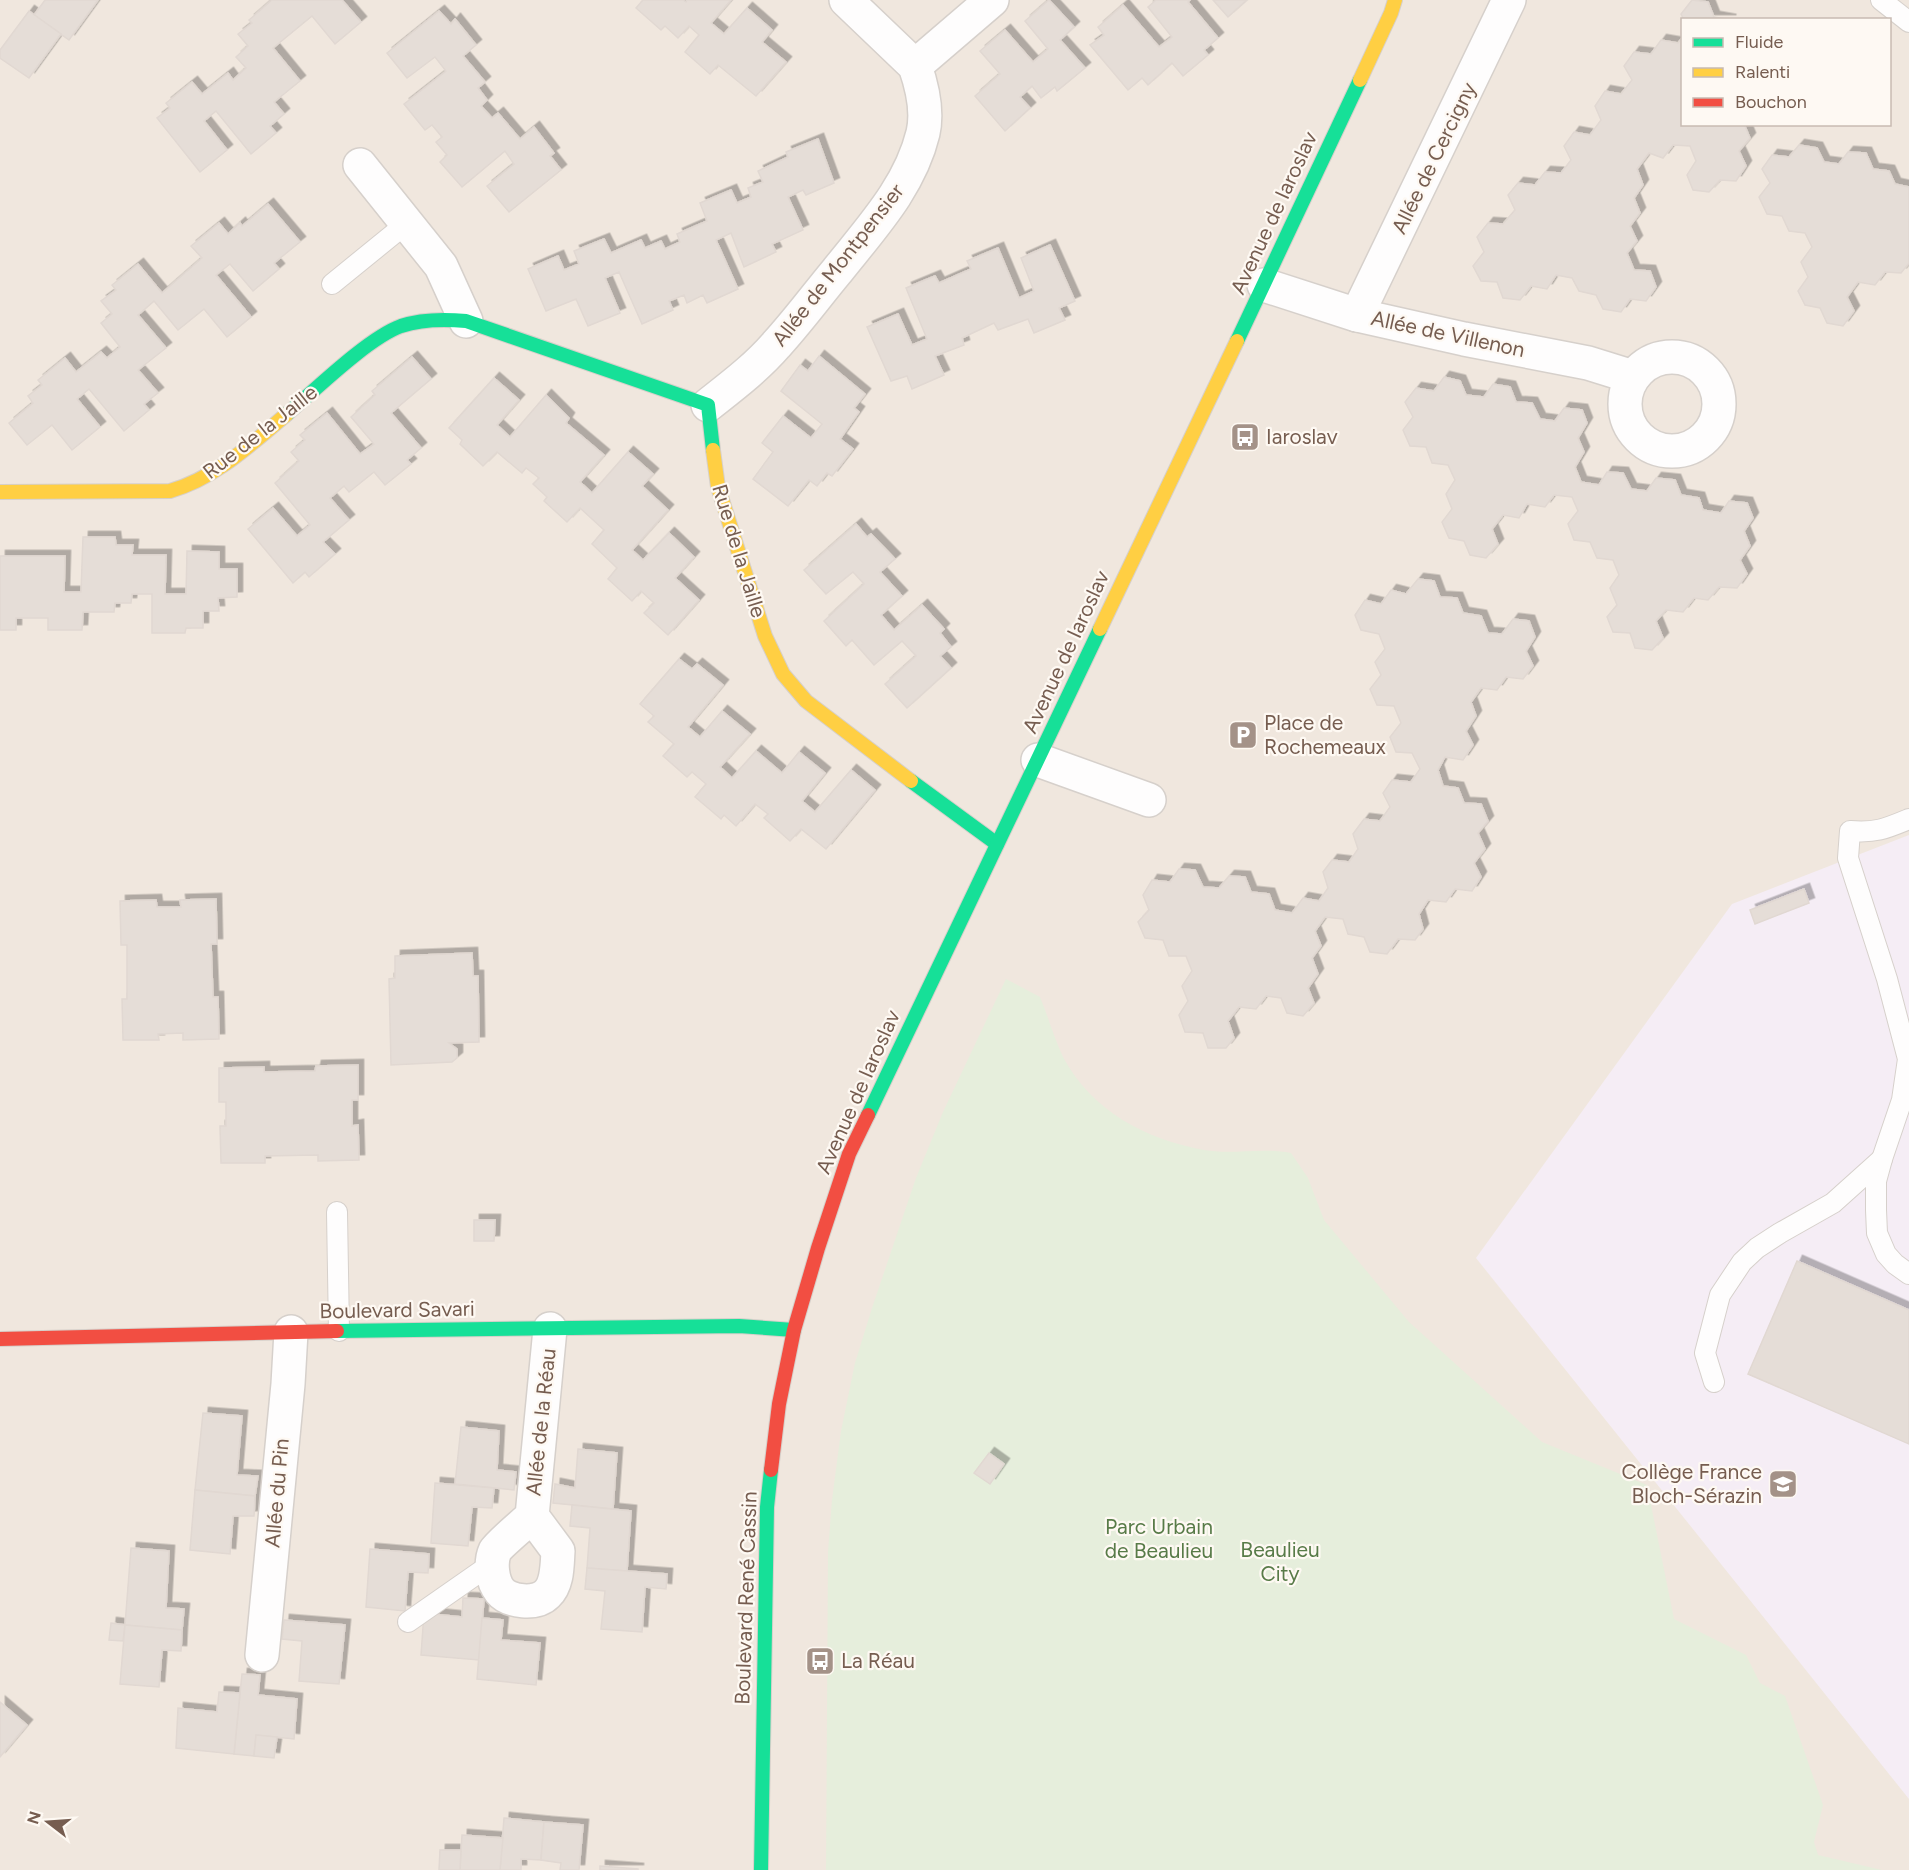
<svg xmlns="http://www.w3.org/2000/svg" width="1909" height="1870" viewBox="0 0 1909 1870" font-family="Figtree,sans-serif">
	<defs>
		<filter id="shadow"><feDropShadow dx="5.5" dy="-5.5" stdDeviation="0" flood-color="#0004"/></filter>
	</defs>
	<rect width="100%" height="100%" fill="#f8f4f0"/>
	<path fill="#f0e7de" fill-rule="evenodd" d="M0,0H1909V1870H0ZM1682,20H1890V124H1682Z"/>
	<path fill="#f5edf5" d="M1909,835V1799L1476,1258L1732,904Z"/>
	<path fill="#e6eedc" d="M1006,979L1040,997C1048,1016 1054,1038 1063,1057C1092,1111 1145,1139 1204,1150C1232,1155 1263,1147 1291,1153L1308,1178L1324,1220L1409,1322L1542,1442L1647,1485L1674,1619L1746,1655L1760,1683L1785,1696L1823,1805L1814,1842L1818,1855L1882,1870H826L828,1552L832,1500L841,1431L855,1363L872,1308L916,1178L943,1112Z"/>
	<g fill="#e5ddd7" stroke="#e1d8d2" stroke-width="1.5" filter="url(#shadow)">
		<path d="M45,0H98L69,40L34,15Z"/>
		<path d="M272,0H342L361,22L335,44L312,16L273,48L300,81L274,102L284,114L270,126L276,133L251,154L216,111L204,121L227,150L200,172L157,118L170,108L166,103L192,82L202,94L228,73L233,80L246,68L236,57L248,46L238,34L252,23L249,20Z"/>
		<path d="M643,0H683L686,2L687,0H731L711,23L724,34L747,8L772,30L762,42L786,62L756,96L718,65L710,74L685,52L699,35L689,26L678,38L665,26L661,30L636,8Z"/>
		<path d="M1049,0L1074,27L1060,40L1085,68L1057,91L1055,87L1041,98L1032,86L1020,97L1030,108L1005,131L975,96L1000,74L980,51L1005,30L1033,62L1048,49L1025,21Z"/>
		<path d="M1156,0H1190L1188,2L1218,38L1204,50L1208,55L1183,76L1172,63L1148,85L1142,78L1128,90L1090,45L1104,35L1098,27L1123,5L1159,47L1172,37L1148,7Z"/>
		<path d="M1213,0H1247L1228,17Z"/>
		<path d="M1692,0L1708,2L1714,17L1731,20H1684L1681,14Z"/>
		<path d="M29,11L61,34L29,78L0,58V50Z"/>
		<path d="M439,11L451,24L455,19L476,45L463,56L485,82L478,88L487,100L481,106L492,118L498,113L520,139L534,127L554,153L550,156L561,170L509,212L487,186L514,164L505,151L462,187L440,162L447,155L436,142L442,137L432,125L425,130L404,104L446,71L435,57L407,78L387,53Z"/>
		<path d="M1682,38V124H1744L1750,138L1739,151L1746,166L1736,181L1720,180L1709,192L1693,190L1687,175L1696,161L1690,146L1673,145L1663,158L1649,153L1637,169L1643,185L1634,198L1640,213L1630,226L1637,241L1627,253L1634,270L1650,271L1656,287L1646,301L1630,299L1621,312L1603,309L1596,295L1579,291L1572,278L1556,275L1547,289L1531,286L1520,300L1503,298L1497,282L1481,281L1473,266L1484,252L1477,237L1488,223L1503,224L1515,210L1508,195L1518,183L1535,185L1545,172L1561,173L1571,160L1564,146L1574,132L1590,135L1601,120L1595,106L1605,91L1621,94L1632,80L1624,66L1634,52L1651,54L1661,40L1678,43Z"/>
		<path d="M818,139L834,183L806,195L803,190L788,197L803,230L772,244L776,252L744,267L731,233L716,240L738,289L707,303L703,295L687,303L684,295L669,301L673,310L642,324L619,272L605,278L620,313L588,326L576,299L546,311L528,269L558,256L564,270L579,264L574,251L604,239L611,253L641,240L645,248L661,241L665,249L680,242L677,234L707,221L700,203L731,190L737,203L751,197L748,188L763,182L758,171L788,157L786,152Z"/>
		<path d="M1799,145L1817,148L1824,162L1839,164L1848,152L1866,153L1873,169L1889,171L1895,184L1909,187V263L1901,273L1885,272L1875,285L1858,282L1847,297L1854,311L1843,326L1827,323L1820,308L1805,305L1798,291L1808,277L1801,262L1812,247L1805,233L1789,231L1782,216L1767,214L1759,197L1770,183L1762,169L1772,155L1789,157Z"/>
		<path d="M268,204L300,242L274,263L279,269L253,291L230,264L216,275L251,317L227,337L204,309L178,330L154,301L138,315L166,348L138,370L158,393L144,404L149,410L124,431L89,389L77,399L100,427L72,450L52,425L27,445L9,423L33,403L28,396L42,385L38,380L65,358L76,372L101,352L107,358L120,347L101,323L112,314L101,301L116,290L112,285L138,264L162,293L202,258L191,246L219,223L228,234L240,223L242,226Z"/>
		<path d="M1050,245L1075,301L1059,308L1065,320L1034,333L1028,319L998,330L994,323L962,338L964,345L935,356L944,375L912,389L907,376L891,381L867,327L898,314L912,345L927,339L906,288L935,276L939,283L971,269L967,261L998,248L1019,298L1034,291L1021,258Z"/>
		<path d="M819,356L865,394L854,408L859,412L840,439L853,449L832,476L827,473L817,486L809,480L788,506L753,479L773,452L762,443L783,416L811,438L822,424L781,391L800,365L808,371Z"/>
		<path d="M412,357L431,379L391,413L421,448L407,460L411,464L385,485L374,472L349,492L344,486L330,498L349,520L323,542L335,554L309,577L305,572L293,583L248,529L273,508L297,536L310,525L275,483L299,461L291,452L305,440L300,435L327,413L360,454L374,444L351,417L375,395L372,391Z"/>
		<path d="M1444,377L1460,381L1466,395L1484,397L1493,384L1510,387L1516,402L1532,403L1540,419L1555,421L1564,408L1582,410L1587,423L1578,438L1584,452L1575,467L1581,482L1599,485L1607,472L1623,473L1631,489L1647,491L1656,478L1675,480L1681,495L1699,498L1703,510L1721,513L1729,501L1747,503L1753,518L1744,531L1750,546L1740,560L1747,574L1737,588L1719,587L1708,600L1694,598L1683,612L1666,610L1656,621L1663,638L1652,650L1635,648L1630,633L1613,632L1607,617L1617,605L1610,588L1619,575L1613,560L1597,558L1590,542L1574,540L1568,524L1578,511L1572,497L1554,495L1545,507L1527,504L1519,518L1503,515L1492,529L1498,544L1486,558L1470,555L1464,541L1449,538L1442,522L1452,509L1446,494L1455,480L1448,465L1432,463L1426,447L1410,446L1403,430L1413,417L1405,402L1416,388L1434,391Z"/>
		<path d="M494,378L519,400L497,425L510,437L546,395L569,418L566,423L604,455L580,482L592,493L628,452L653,474L642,486L668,510L632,550L643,560L669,533L694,557L675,578L699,600L668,635L644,613L654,603L641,591L632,601L608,579L617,568L592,544L604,530L580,508L567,522L544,501L547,497L533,484L539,478L526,468L522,473L497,452L483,466L460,444L462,440L449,428Z"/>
		<path d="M856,524L867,537L871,534L895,559L880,572L902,596L881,615L894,630L922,605L944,629L940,633L951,647L940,656L951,668L907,708L885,684L916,656L902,641L874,665L852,640L846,646L824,621L864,584L853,572L826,594L804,570Z"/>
		<path d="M83,537H115L116,545H133L132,555H166L165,594H186L187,551L219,552V569H237V597L218,598L219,611H203V628H186L185,633H152V594H132L131,603H115L114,612H83L82,630H48V618H16V630H0V556H65L64,592H81Z"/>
		<path d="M1418,579L1434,581L1440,597L1457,598L1463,613L1481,616L1488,633L1502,634L1513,619L1529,621L1535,637L1526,651L1533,666L1523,679L1506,677L1497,690L1481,688L1471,702L1476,716L1466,731L1473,745L1463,760L1445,757L1438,770L1443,786L1458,788L1464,803L1481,804L1488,821L1478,833L1485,849L1474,863L1481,877L1472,891L1455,889L1446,902L1428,900L1419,914L1423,929L1415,940L1398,939L1387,954L1370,952L1364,937L1348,934L1343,919L1325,917L1315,931L1321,946L1312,958L1318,974L1308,988L1314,1003L1303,1016L1287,1013L1281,998L1266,996L1256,1009L1239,1007L1228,1021L1234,1038L1226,1048H1208L1203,1033L1185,1032L1179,1015L1188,1001L1182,986L1192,971L1186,956H1169L1163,940L1145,938L1138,922L1149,910L1143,895L1152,880L1170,882L1179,869L1195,870L1203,887L1219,888L1229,876L1245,877L1251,892L1269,894L1275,910L1292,913L1303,898L1319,901L1328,888L1323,872L1332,860L1349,862L1358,849L1353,834L1364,819L1380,821L1390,807L1383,793L1392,780L1411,782L1420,769L1412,753L1396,752L1390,737L1401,723L1394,706L1377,705L1370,689L1381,675L1375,662L1385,649L1379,634L1361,630L1355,615L1365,600L1381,604L1391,590L1406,594Z"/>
		<path d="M679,659L692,669L697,664L723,685L688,727L700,737L722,711L750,734L720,767L732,778L756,751L782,773L799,752L825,773L802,801L815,812L851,770L875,790L826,849L801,829L790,841L764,818L768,814L755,804L736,826L724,815L721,819L695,797L706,784L692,772L687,777L663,756L674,744L648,722L654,716L640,704Z"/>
		<path d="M1804,889L1809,903L1755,924L1750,910Z"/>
		<path d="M216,899L217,944H211L213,997H218L219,1039L183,1040V1033L158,1034L159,1040H123L122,999H127V945H121L120,901L156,900L157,907H181L180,900Z"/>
		<path d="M472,953L473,976H478L479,1042L449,1043L457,1049V1058L452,1062L391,1065L389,979L395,978V956Z"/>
		<path d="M358,1065V1100H352V1126L358,1125L359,1160L318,1161V1155L265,1156V1163H221L220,1126H226V1102H219V1068L264,1067V1072L315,1071L316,1066Z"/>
		<path d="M474,1220H495L494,1241H474Z"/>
		<path d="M1797,1261L1909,1310V1444L1748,1374Z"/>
		<path d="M203,1413L242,1416L237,1475L258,1476L255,1496L195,1490Z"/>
		<path d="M461,1427L499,1431L497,1470L516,1472L514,1490L455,1484Z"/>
		<path d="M578,1449L617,1453L613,1509L553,1503L555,1484L575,1488Z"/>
		<path d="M989,1453L1004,1464L990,1484L974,1473Z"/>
		<path d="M435,1483L494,1488L492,1508L472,1507L468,1546L431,1543Z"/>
		<path d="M195,1490L255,1496L254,1516H233L230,1554L190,1550Z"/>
		<path d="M572,1505L631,1511L627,1571L587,1568L590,1528L570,1526Z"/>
		<path d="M131,1548L169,1551L166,1608L184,1609L182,1630L125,1625Z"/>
		<path d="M370,1549L429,1554L428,1573L408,1572L405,1611L366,1607Z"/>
		<path d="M587,1568L667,1574L666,1589L645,1587L642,1632L601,1629L605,1591L585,1589Z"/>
		<path d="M463,1598L484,1599L479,1660L421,1655L424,1613L462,1617Z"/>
		<path d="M482,1618L503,1620L501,1640L540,1643L536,1685L477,1679Z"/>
		<path d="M284,1620L345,1625L339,1684L299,1681L302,1641L282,1639Z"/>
		<path d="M111,1623L125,1625L123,1641L109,1640Z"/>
		<path d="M125,1625L182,1630L181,1651L162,1650L159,1687L120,1684Z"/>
		<path d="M242,1674L260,1675L258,1695L297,1699L294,1739L256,1735L254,1756L234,1754Z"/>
		<path d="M219,1692L240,1693L234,1754L176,1748L178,1708L217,1712Z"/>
		<path d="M0,1702L27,1725L0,1757Z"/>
		<path d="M256,1735L277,1737L274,1758L254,1756Z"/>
		<path d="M504,1818L544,1822L541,1860L521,1859V1870H500Z"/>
		<path d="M544,1822L583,1825L579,1870H560L561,1863L541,1860Z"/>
		<path d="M462,1835L503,1838L500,1870H460Z"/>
		<path d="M440,1850H461L460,1870H439Z"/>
		<path d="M600,1866L638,1869V1870H600Z"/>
	</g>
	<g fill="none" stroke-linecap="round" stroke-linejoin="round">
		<g stroke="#d6d0cb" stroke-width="22">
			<g id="lane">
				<path d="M1881,0L1909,22"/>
				<path d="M332,284L407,223"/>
				<path d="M1909,819C1885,829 1876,833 1850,831L1848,858L1887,979L1908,1059L1902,1100L1882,1159L1876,1181V1210L1877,1233L1886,1254L1895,1264L1909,1274"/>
				<path d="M337,1212L339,1331"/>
				<path d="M1714,1382L1705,1353L1720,1295L1742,1262L1757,1248L1780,1233L1833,1203L1882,1159"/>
				<path d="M408,1622L494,1562"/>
			</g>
		</g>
		<g stroke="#d6d0cb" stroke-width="36">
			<g id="street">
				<path d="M915,66L992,0"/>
				<path d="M360,165L441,266L466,321"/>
				<path d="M1264,285L1357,315L1464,339L1588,363L1633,377"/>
				<path d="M1357,315L1509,0"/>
				<circle cx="1672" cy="404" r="47"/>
				<path d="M708,405C732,386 756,368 776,345C798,321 817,295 837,271C871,228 910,187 923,133C928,111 922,86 915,66L846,0"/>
				<path d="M1038,760L1149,800"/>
				<path d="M532,1516L558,1551C557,1564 558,1584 547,1594C536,1605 509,1602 500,1591C492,1581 490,1562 495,1551C499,1544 525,1523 532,1516L550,1329"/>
				<path d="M262,1655L288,1384L291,1332"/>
			</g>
		</g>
		<g stroke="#d6d0ca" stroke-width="16">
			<g id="fast">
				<path d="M1237,341L1360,80"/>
				<path d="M287,414C315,390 368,338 401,326C422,319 444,319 466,321L708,405L713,450"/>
				<path d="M911,781L997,844"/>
				<path d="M868,1115L1100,629"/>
				<path d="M337,1331L739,1326L794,1330"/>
				<path d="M761,1870L767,1507L771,1470"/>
			</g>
		</g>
		<g stroke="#d6d0ca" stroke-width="16">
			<g id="slow">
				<path d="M1360,80L1391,13L1395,0"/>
				<path d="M713,450L718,487L765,636L783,674L806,701L911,781"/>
				<path d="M0,492L170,491C216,478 251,444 287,414"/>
				<path d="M1100,629L1237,341"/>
			</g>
		</g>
		<g stroke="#d6d0ca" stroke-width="16">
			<g id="jam">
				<path d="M0,1339L337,1331"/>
				<path d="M771,1470L779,1404L794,1330L818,1248L849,1154L868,1115"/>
			</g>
		</g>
		<use href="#lane" stroke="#fefdfd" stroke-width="20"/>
		<use href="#street" stroke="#fefdfd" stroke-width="33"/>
		<use href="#fast" stroke="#16e098" stroke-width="14"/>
		<use href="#slow" stroke="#ffcf43" stroke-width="14"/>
		<use href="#jam" stroke="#f24e42" stroke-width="14"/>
	</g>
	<defs>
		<g id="bus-square" transform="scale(1.5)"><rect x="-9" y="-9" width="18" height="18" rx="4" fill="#a49288" stroke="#fef9f3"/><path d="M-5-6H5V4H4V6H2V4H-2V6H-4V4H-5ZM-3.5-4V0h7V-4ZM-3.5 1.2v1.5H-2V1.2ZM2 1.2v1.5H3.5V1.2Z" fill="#fff"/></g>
		<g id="parking-square" transform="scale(1.5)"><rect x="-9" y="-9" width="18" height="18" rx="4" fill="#a49288" stroke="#fef9f3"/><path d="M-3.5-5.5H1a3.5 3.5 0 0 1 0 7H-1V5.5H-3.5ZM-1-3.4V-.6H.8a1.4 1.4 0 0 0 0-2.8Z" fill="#fff"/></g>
		<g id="school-square" transform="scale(1.5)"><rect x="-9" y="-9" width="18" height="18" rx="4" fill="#a49288" stroke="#fef9f3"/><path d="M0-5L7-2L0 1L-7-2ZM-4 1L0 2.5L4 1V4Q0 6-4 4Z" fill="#fff"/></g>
	</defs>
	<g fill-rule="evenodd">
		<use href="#bus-square" x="1245" y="437"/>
		<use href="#parking-square" x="1243" y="735"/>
		<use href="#school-square" x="1783" y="1484"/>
		<use href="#bus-square" x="820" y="1661"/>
	</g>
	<g text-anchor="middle" stroke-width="4.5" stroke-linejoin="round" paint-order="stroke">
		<g font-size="21" fill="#765d50" stroke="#fef9f3">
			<text transform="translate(1434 158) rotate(-64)" y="7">Allée de Cercigny</text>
			<text transform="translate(1274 213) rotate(-65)" y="7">Avenue de Iaroslav</text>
			<text transform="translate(838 265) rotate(-52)" y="7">Allée de Montpensier</text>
			<text transform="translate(1448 334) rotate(12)" y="7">Allée de Villenon</text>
			<text transform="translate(260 432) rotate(-38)" y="7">Rue de la Jaille</text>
			<text transform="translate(739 551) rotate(73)" y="7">Rue de la Jaille</text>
			<text transform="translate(1066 652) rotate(-65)" y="7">Avenue de Iaroslav</text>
			<text transform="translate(858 1092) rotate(-66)" y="7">Avenue de Iaroslav</text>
			<text transform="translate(397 1310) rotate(-1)" y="7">Boulevard Savari</text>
			<text transform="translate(541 1422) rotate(-84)" y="7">Allée de la Réau</text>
			<text transform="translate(277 1493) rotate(-85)" y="7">Allée du Pin</text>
			<text transform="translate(746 1598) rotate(-88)" y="7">Boulevard René Cassin</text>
		</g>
		<g font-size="21" fill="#765d50" stroke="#fef9f3" text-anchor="start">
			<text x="1266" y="444">Iaroslav</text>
			<text x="1264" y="730">Place de<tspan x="1264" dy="24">Rochemeaux</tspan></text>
			<text x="1762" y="1479" text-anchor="end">Collège France<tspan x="1762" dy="24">Bloch-Sérazin</tspan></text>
			<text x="841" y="1668">La Réau</text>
		</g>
		<g font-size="21" fill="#587b48" stroke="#fef9f3">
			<text x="1159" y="1534">Parc Urbain<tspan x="1159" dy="24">de Beaulieu</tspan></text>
			<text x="1280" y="1557">Beaulieu<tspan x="1280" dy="24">City</tspan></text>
		</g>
	</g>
	<rect x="1681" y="18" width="210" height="108" fill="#fef9f3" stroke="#c8bbb2" stroke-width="1.5"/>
	<rect x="1693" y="38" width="30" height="9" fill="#16e098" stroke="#c8bbb2" stroke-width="1.5"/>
	<text x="1735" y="48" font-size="18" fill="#765d50">Fluide</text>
	<rect x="1693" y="68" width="30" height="9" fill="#ffcf43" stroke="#c8bbb2" stroke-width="1.5"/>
	<text x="1735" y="78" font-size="18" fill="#765d50">Ralenti</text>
	<rect x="1693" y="98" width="30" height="9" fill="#f24e42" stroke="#c8bbb2" stroke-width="1.5"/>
	<text x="1735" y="108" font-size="18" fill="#765d50">Bouchon</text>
	<g transform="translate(48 1822) rotate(287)" stroke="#fef9f3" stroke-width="4.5" paint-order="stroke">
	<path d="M0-4.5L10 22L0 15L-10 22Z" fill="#765d50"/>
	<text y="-9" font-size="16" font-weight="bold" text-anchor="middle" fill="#765d50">N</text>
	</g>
</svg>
